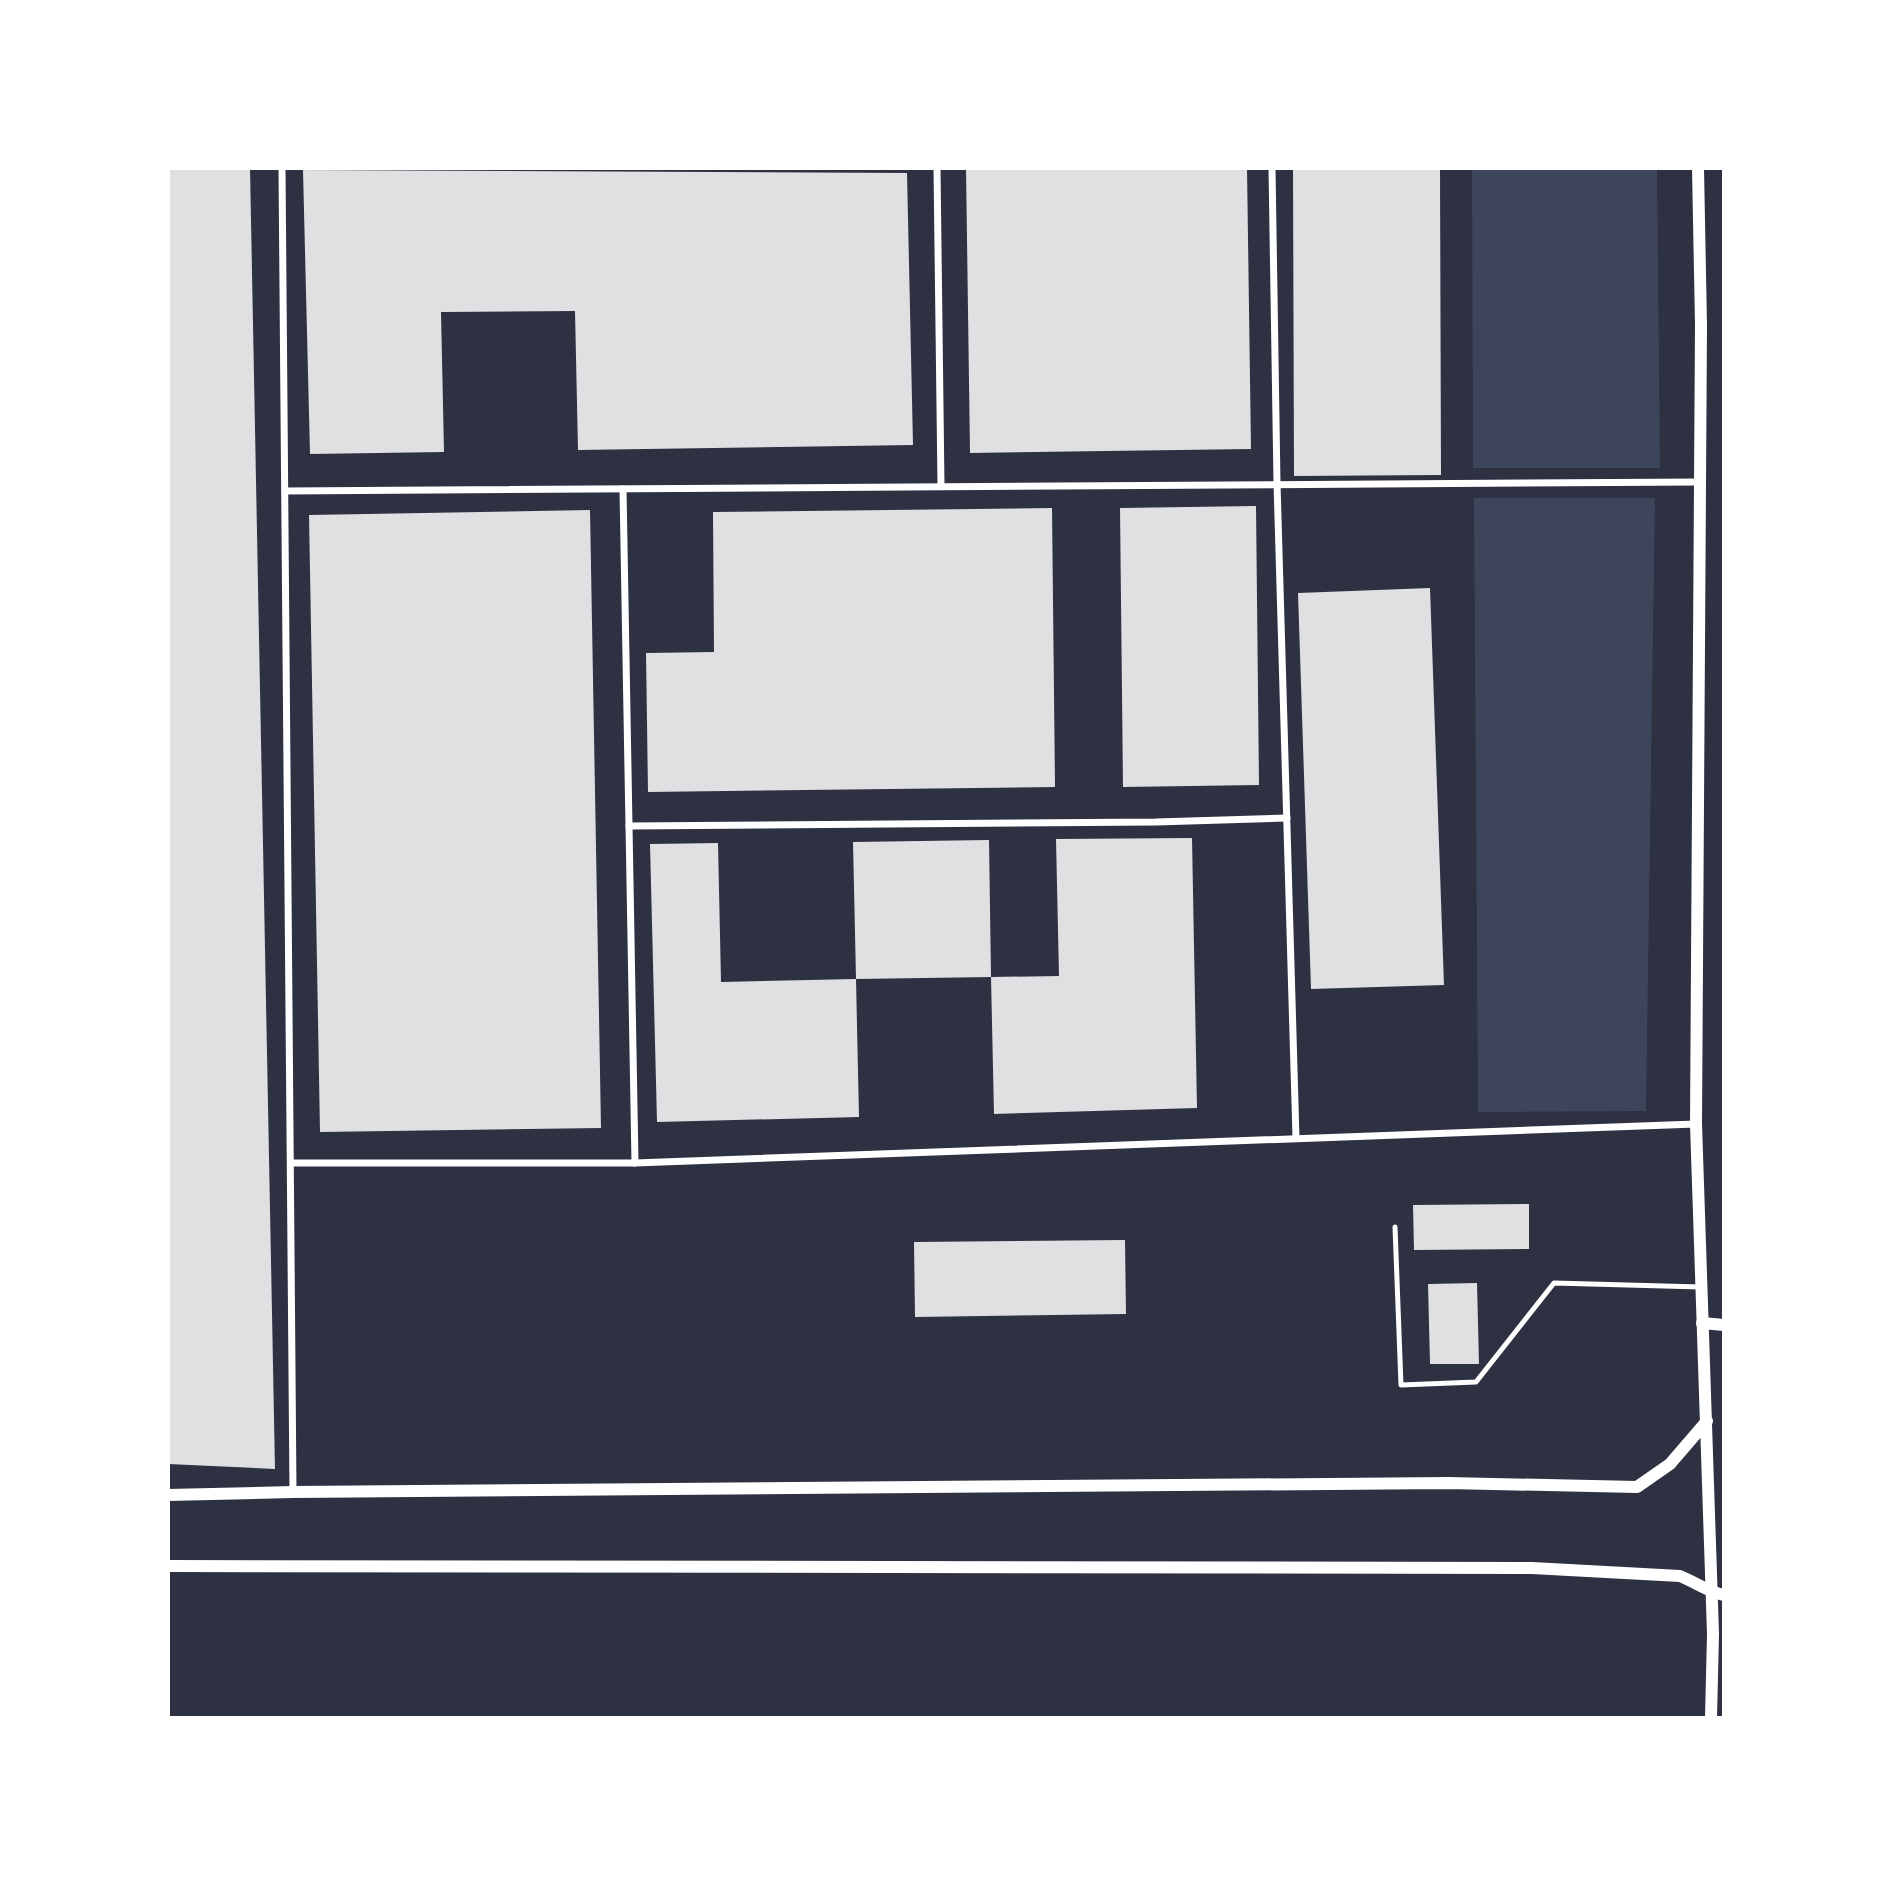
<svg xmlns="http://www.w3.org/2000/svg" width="1892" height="1886" viewBox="0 0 1892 1886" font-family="'Nunito Sans',sans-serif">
	<rect width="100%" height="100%" fill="#2d3142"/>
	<g fill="#3c4559">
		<path d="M1472,168H1657L1660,468H1473Z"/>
		<path d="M1474,498H1655L1646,1111L1478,1112Z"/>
	</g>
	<g fill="#e0e0e3">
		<path d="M168,168H250L275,1469L168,1464Z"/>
		<path d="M966,168H1247L1251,449L970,453Z"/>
		<path d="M1293,168H1440L1441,475L1294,476Z"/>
		<path d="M303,170L907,173L913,445L578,450L575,311L441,312L444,452L310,454Z"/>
		<path d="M1256,506L1259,785L1123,787L1120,508Z"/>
		<path d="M1052,508L1055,787L648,792L646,653L714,652L713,512Z"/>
		<path d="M590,510L601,1128L320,1132L309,515Z"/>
		<path d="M1430,588L1444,985L1311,989L1298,593Z"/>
		<path d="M1192,838L1197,1108L994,1114L991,977L1059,976L1056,839Z"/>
		<path d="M989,840L991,977L856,979L853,842Z"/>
		<path d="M718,843L721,982L856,979L859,1117L657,1122L650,844Z"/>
		<path d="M1529,1204V1249L1414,1250L1413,1205Z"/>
		<path d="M1125,1240L1126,1314L915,1317L914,1242Z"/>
		<path d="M1477,1283L1479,1364H1430L1428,1284Z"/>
	</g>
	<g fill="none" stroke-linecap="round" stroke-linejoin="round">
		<path stroke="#fff" stroke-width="5" d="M1395,1227L1401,1385L1476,1382L1554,1283L1700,1287"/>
		<g stroke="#fff" stroke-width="7">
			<path d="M282,168L293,1492"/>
			<path d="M937,168L941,486"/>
			<path d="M1272,168L1277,483L1296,1138"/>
			<path d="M623,489L635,1163"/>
			<path d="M285,491L1700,482"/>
			<path d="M629,826L1156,822L1287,818"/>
			<path d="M291,1163H635L1696,1124"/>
		</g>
		<g stroke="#fff" stroke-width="12">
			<path d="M1698,168L1701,325L1696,1124L1713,1634L1711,1718"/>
			<path d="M1702,1323L1724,1325"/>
			<path d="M168,1495L293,1492L1448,1483L1637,1487L1670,1464L1707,1421"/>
			<path d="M168,1566L1532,1568L1680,1576C1695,1582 1708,1592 1724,1595"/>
		</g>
	</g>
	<rect width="1892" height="1886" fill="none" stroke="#ffffff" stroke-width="340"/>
</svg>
